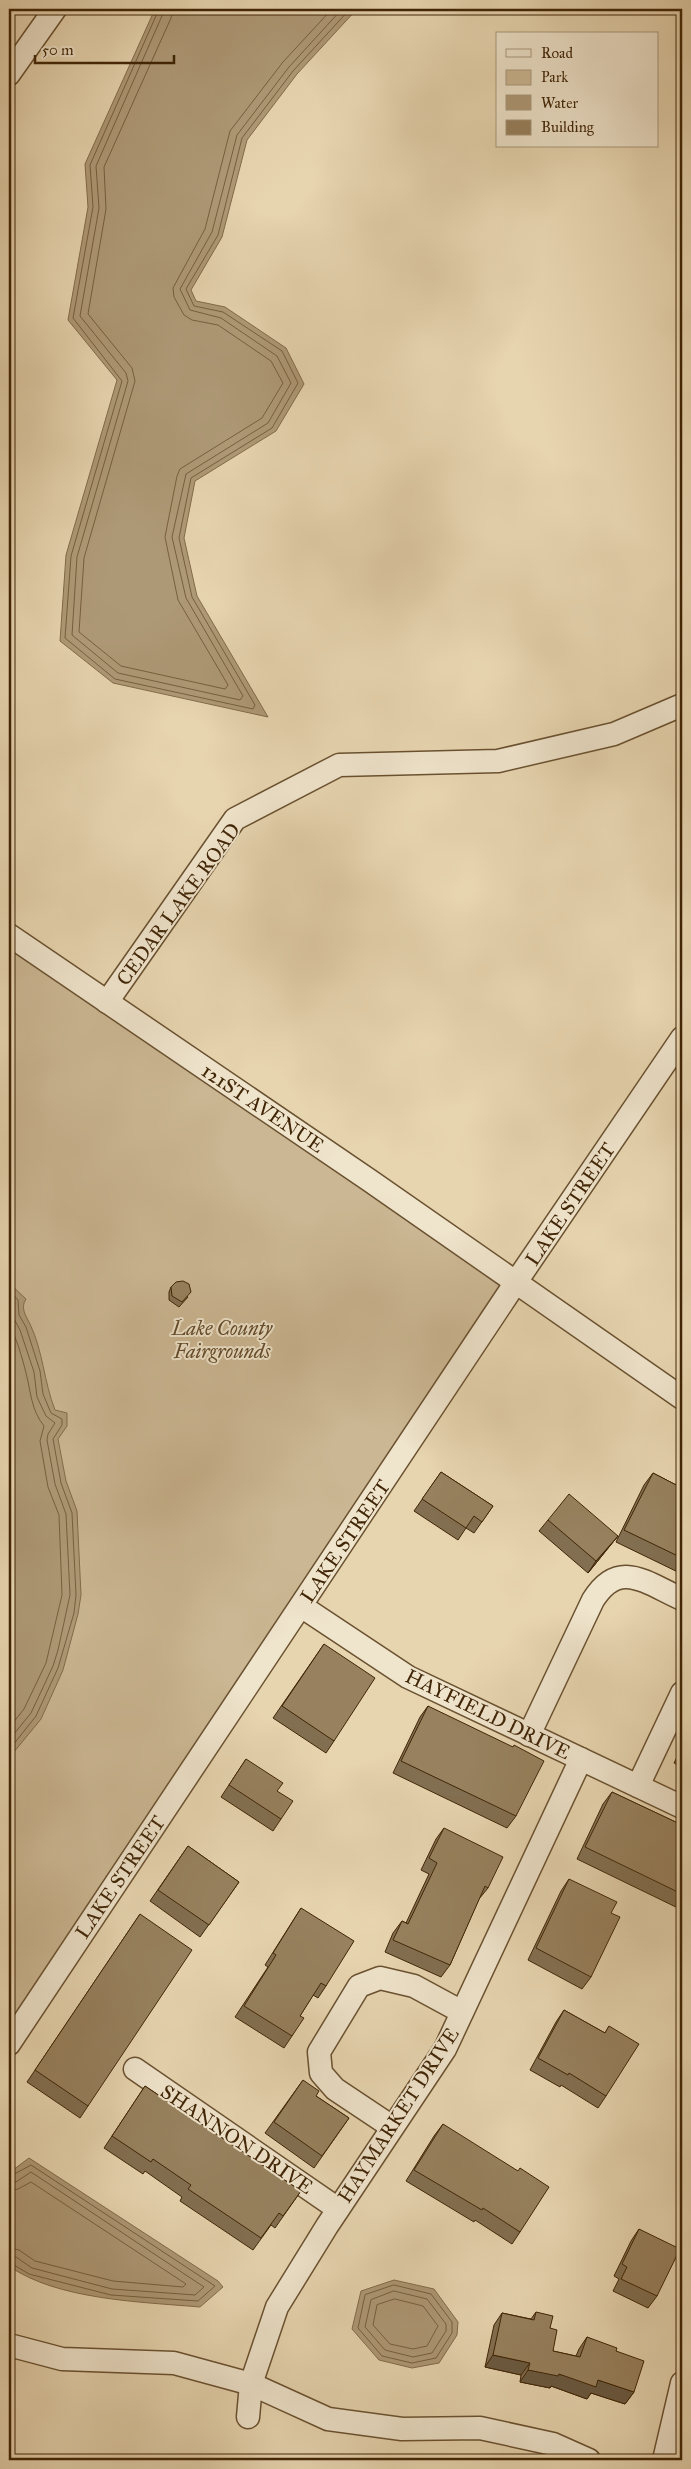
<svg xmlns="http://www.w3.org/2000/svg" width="691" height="2469" viewBox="0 0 691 2469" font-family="'IM FELL Great Primer',serif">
	<rect width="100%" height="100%" fill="#e7d5b0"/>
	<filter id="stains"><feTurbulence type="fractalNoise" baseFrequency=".004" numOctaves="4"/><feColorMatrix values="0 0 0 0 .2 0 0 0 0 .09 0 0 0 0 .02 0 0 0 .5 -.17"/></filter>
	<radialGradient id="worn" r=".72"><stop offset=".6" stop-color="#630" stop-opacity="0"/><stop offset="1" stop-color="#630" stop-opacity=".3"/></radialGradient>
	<path fill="#cbb793" stroke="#866e4c" d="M9,931L516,1282L9,2041Z"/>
	<g fill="#ae9976" stroke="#826b49">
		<path d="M155,9H357L297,74L247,140L222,237L191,290L196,301L225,307L286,348L304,384L276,431L195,481L184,538L197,596L268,717L113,683L60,641L66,555L117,380L68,320L88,207L85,164Z"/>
		<path d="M9,1283L26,1299C20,1308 26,1316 30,1324C43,1351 44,1382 55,1410L67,1413V1426L58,1439L66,1481L77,1511L81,1595L78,1614L63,1670L41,1719L9,1758Z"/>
		<path d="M29,2158L218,2281L223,2287L200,2307C142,2302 57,2300 9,2266V2173Z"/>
		<path d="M394,2280L434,2289L458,2322L457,2335L439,2363L412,2368L379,2360L352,2329L361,2291Z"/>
	</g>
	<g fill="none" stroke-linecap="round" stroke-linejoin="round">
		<g stroke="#775f3e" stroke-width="1">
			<path d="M159,9L90,165L93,207L73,318L122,381L71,556L65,638L115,679L253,709L255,705L192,597L179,538L191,478L272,428L298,383L282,351L223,312L194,306L186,289L218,235L242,138L293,71L350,9"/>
			<path d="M165,9L96,166L99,208L80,316L126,373L128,381L77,557L72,635L118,673L240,700L243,696L186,598L172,537L186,474L268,423L291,383L277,356L221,318L190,310L180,289L212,232L237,135L289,67L342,9"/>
			<path d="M173,9L171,18L104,167L106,209L88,314L132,368L135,381L84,558L79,632L121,666L225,689L228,685L178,600L165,537L177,476L180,469L262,418L283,383L271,361L218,325L192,320L184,315L174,297L173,288L205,229L230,131L283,62L332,9"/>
			<path d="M9,1290L18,1300L19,1315L26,1327L40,1371L43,1394L51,1413L62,1419V1425L53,1439L61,1483L72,1513L76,1595L74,1613L58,1668L36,1716L9,1750"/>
			<path d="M9,1299L12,1303L13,1317L20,1330L34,1372L37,1397L46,1416L55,1423L48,1434L47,1440L55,1484L66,1514L70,1595L58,1650L53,1666L31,1713L9,1740"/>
			<path d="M9,1324C17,1339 22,1357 26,1373C31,1392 31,1410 44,1426L40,1441L48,1487L59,1515L62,1595L46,1663L24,1709L9,1728"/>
			<path d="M9,2177L31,2165L215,2286L198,2301L111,2295L29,2274L9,2262"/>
			<path d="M9,2183L16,2182L31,2172L204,2287L195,2295L112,2289L32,2268L16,2257L9,2256"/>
			<path d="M9,2191L18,2189L31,2182L186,2284L183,2287L113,2281L35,2261L19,2250L9,2248"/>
			<path d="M394,2285L431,2294L452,2322V2333L436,2358L412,2363L382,2356L358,2328L365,2295Z"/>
			<path d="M394,2291L427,2299L446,2324V2331L432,2353L413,2357L385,2350L365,2327L371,2300Z"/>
			<path d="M395,2299L423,2306L438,2326L427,2346L413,2349L390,2344L373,2325L377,2305Z"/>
		</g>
		<g stroke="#6a5130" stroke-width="25">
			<g id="minor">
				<path d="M9,74L55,9"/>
				<path d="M9,935L369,1180L682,1398"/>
				<path d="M107,1002L235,819L339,765L498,761L614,734L682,705"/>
				<path d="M301,1606L408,1677L682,1807"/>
				<path d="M529,1735L593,1600C619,1558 646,1583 682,1599"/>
				<path d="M638,1786L682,1693"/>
				<path d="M9,2044L516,1282L682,1038"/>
				<path d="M135,2069L338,2209"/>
				<path d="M392,2127L335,2089L321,2073L319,2052L359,1986L380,1978L414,1986L462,2012"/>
				<path d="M9,2345L62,2359L174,2363L251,2384L328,2419L402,2429L480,2428L553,2444L589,2460"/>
				<path d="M248,2417L251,2384L277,2307L327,2226L445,2049L581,1759"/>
				<path d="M664,2460L682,2383"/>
			</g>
		</g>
		<use href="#minor" stroke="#efe4cc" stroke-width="22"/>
	</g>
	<g fill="#826f51" stroke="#402506">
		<path d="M171,1287L188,1297L179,1307L169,1300V1292Z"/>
		<path d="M441,1472L493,1506L474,1533L466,1528L458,1540L414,1511Z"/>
		<path d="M653,1473L682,1488V1574L616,1542L644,1485Z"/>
		<path d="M548,1520L618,1536L609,1547L588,1573L539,1531Z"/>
		<path d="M324,1644L334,1741L326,1753L273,1718Z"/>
		<path d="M428,1706L516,1816L507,1828L393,1773L420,1717Z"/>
		<path d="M682,1747V1767L674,1763Z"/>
		<path d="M246,1759L281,1819L273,1831L221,1797Z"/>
		<path d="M612,1792L682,1825V1910L577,1859L603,1804Z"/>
		<path d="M444,1828L488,1888L479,1899L450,1965L441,1977L385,1952L393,1933L402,1921L406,1923L429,1874L421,1870L436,1839Z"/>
		<path d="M188,1846L239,1882L200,1937L150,1901Z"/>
		<path d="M569,1879L591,1977L582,1989L528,1960L561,1891Z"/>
		<path d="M301,1908L326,1986L318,1998L313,1995L300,2016L292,2036L284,2048L235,2017L268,1967L265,1965Z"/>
		<path d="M140,1914L88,2106L80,2118L27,2082Z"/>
		<path d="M564,2010L605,2033L609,2026L606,2096L598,2108L561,2085L560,2087L530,2070L556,2022Z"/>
		<path d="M303,2080L316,2096L349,2118L314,2168L265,2133Z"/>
		<path d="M145,2086L301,2191L275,2228L271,2225L253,2250L180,2201L182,2197L145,2171L143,2174L104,2148Z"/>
		<path d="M443,2124L520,2232L512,2244L475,2220L474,2222L406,2181L434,2136Z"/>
		<path d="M639,2229L657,2296L648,2308L613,2291L619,2279L614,2276L631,2241Z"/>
		<path d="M536,2312L550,2328L553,2351L576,2356L579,2349L587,2337L616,2351L634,2392L625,2404L591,2393L587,2399L551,2386L550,2388L520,2382L521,2375L485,2367L494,2325L502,2313L531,2319Z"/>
	</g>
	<g fill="#6a5a42" stroke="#402506">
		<path d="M618,1536L609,1547L588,1573L596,1561Z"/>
		<path d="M493,2355L530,2363L521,2375L485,2367Z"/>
		<path d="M528,2370L598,2380L634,2392L625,2404L591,2393L587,2399L551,2386L550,2388L520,2382Z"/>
	</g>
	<g fill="#97815e" stroke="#402506">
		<path d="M183,1281L189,1284L191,1292L182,1302L172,1296L171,1287L176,1282Z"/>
		<path d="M441,1472L493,1506L482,1522L474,1516L466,1528L422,1499Z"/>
		<path d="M653,1473L682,1488V1558L624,1530Z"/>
		<path d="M569,1494L618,1536L596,1561L548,1520Z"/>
		<path d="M324,1644L375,1678L334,1741L282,1706Z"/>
		<path d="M428,1706L513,1747L514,1745L544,1761L516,1816L401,1761Z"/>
		<path d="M246,1759L283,1783L277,1791L293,1801L281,1819L229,1785Z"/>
		<path d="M612,1792L682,1825V1894L585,1847Z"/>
		<path d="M444,1828L503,1857L488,1888L485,1886L450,1965L393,1940L402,1921L408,1924L437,1863L429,1858Z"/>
		<path d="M188,1846L239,1882L209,1925L158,1890Z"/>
		<path d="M569,1879L617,1902L611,1913L620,1917L591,1977L536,1948Z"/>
		<path d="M301,1908L354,1941L326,1986L321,1983L300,2016L304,2018L292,2036L244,2006L276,1955L273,1953Z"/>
		<path d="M140,1914L192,1950L88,2106L35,2070Z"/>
		<path d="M564,2010L605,2033L609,2026L639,2044L606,2096L569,2073L568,2075L538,2058Z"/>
		<path d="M303,2080L319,2091L316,2096L349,2118L322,2156L274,2122Z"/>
		<path d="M145,2086L301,2191L283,2216L279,2213L261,2238L188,2189L191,2185L153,2159L151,2162L112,2136Z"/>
		<path d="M443,2124L518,2171L520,2168L549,2187L520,2232L483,2208L482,2210L414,2170Z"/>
		<path d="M639,2229L680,2249L657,2296L621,2279L627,2267L622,2264Z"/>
		<path d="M536,2312L553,2316L550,2328L557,2330L553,2351L580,2357L587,2337L617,2348L616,2351L644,2361L634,2392L598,2380L596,2387L559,2374L558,2376L528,2370L530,2363L493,2355L502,2313L534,2320Z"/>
	</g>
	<g text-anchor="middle" stroke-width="4" stroke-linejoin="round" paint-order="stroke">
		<g font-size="20" fill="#402506" stroke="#efe4cc">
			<text transform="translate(178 904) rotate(-54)" y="7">CEDAR LAKE ROAD</text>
			<text transform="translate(263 1108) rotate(34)" y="7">121ST AVENUE</text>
			<text transform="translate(570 1204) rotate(-56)" y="7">LAKE STREET</text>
			<text transform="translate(345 1541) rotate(-56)" y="7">LAKE STREET</text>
			<text transform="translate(488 1714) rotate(26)" y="7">HAYFIELD DRIVE</text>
			<text transform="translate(120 1877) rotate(-56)" y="7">LAKE STREET</text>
			<text transform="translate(398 2115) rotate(-57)" y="7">HAYMARKET DRIVE</text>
			<text transform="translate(237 2139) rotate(34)" y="7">SHANNON DRIVE</text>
		</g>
		<g font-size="20" font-style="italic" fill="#634a29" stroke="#efe4cc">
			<text x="222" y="1335">Lake County<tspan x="222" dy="23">Fairgrounds</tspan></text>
		</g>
	</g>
	<rect width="691" height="2469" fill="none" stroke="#e7d5b0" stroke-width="30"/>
	<rect x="10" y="10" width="671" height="2449" fill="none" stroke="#402506" stroke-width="2.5"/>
	<rect x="15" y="15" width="661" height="2439" fill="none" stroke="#402506"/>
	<rect x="496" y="32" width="162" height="115" fill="#efe4cc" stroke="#a9987d"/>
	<rect x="506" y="49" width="25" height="8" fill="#efe4cc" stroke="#a9987d"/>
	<text x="541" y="58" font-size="15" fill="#402506">Road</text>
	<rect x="506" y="70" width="25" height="15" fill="#cbb793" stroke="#a9987d"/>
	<text x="541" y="82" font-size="15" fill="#402506">Park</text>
	<rect x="506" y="95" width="25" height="15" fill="#ae9976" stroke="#a9987d"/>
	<text x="541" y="108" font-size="15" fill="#402506">Water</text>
	<rect x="506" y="120" width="25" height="15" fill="#97815e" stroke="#a9987d"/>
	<text x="541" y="132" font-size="15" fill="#402506">Building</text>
	<path d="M35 55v8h139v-8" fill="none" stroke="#402506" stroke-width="2.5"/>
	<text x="42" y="55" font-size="15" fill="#402506" stroke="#efe4cc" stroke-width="4" paint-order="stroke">50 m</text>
	<rect width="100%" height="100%" filter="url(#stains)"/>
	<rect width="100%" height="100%" fill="url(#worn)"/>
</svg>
